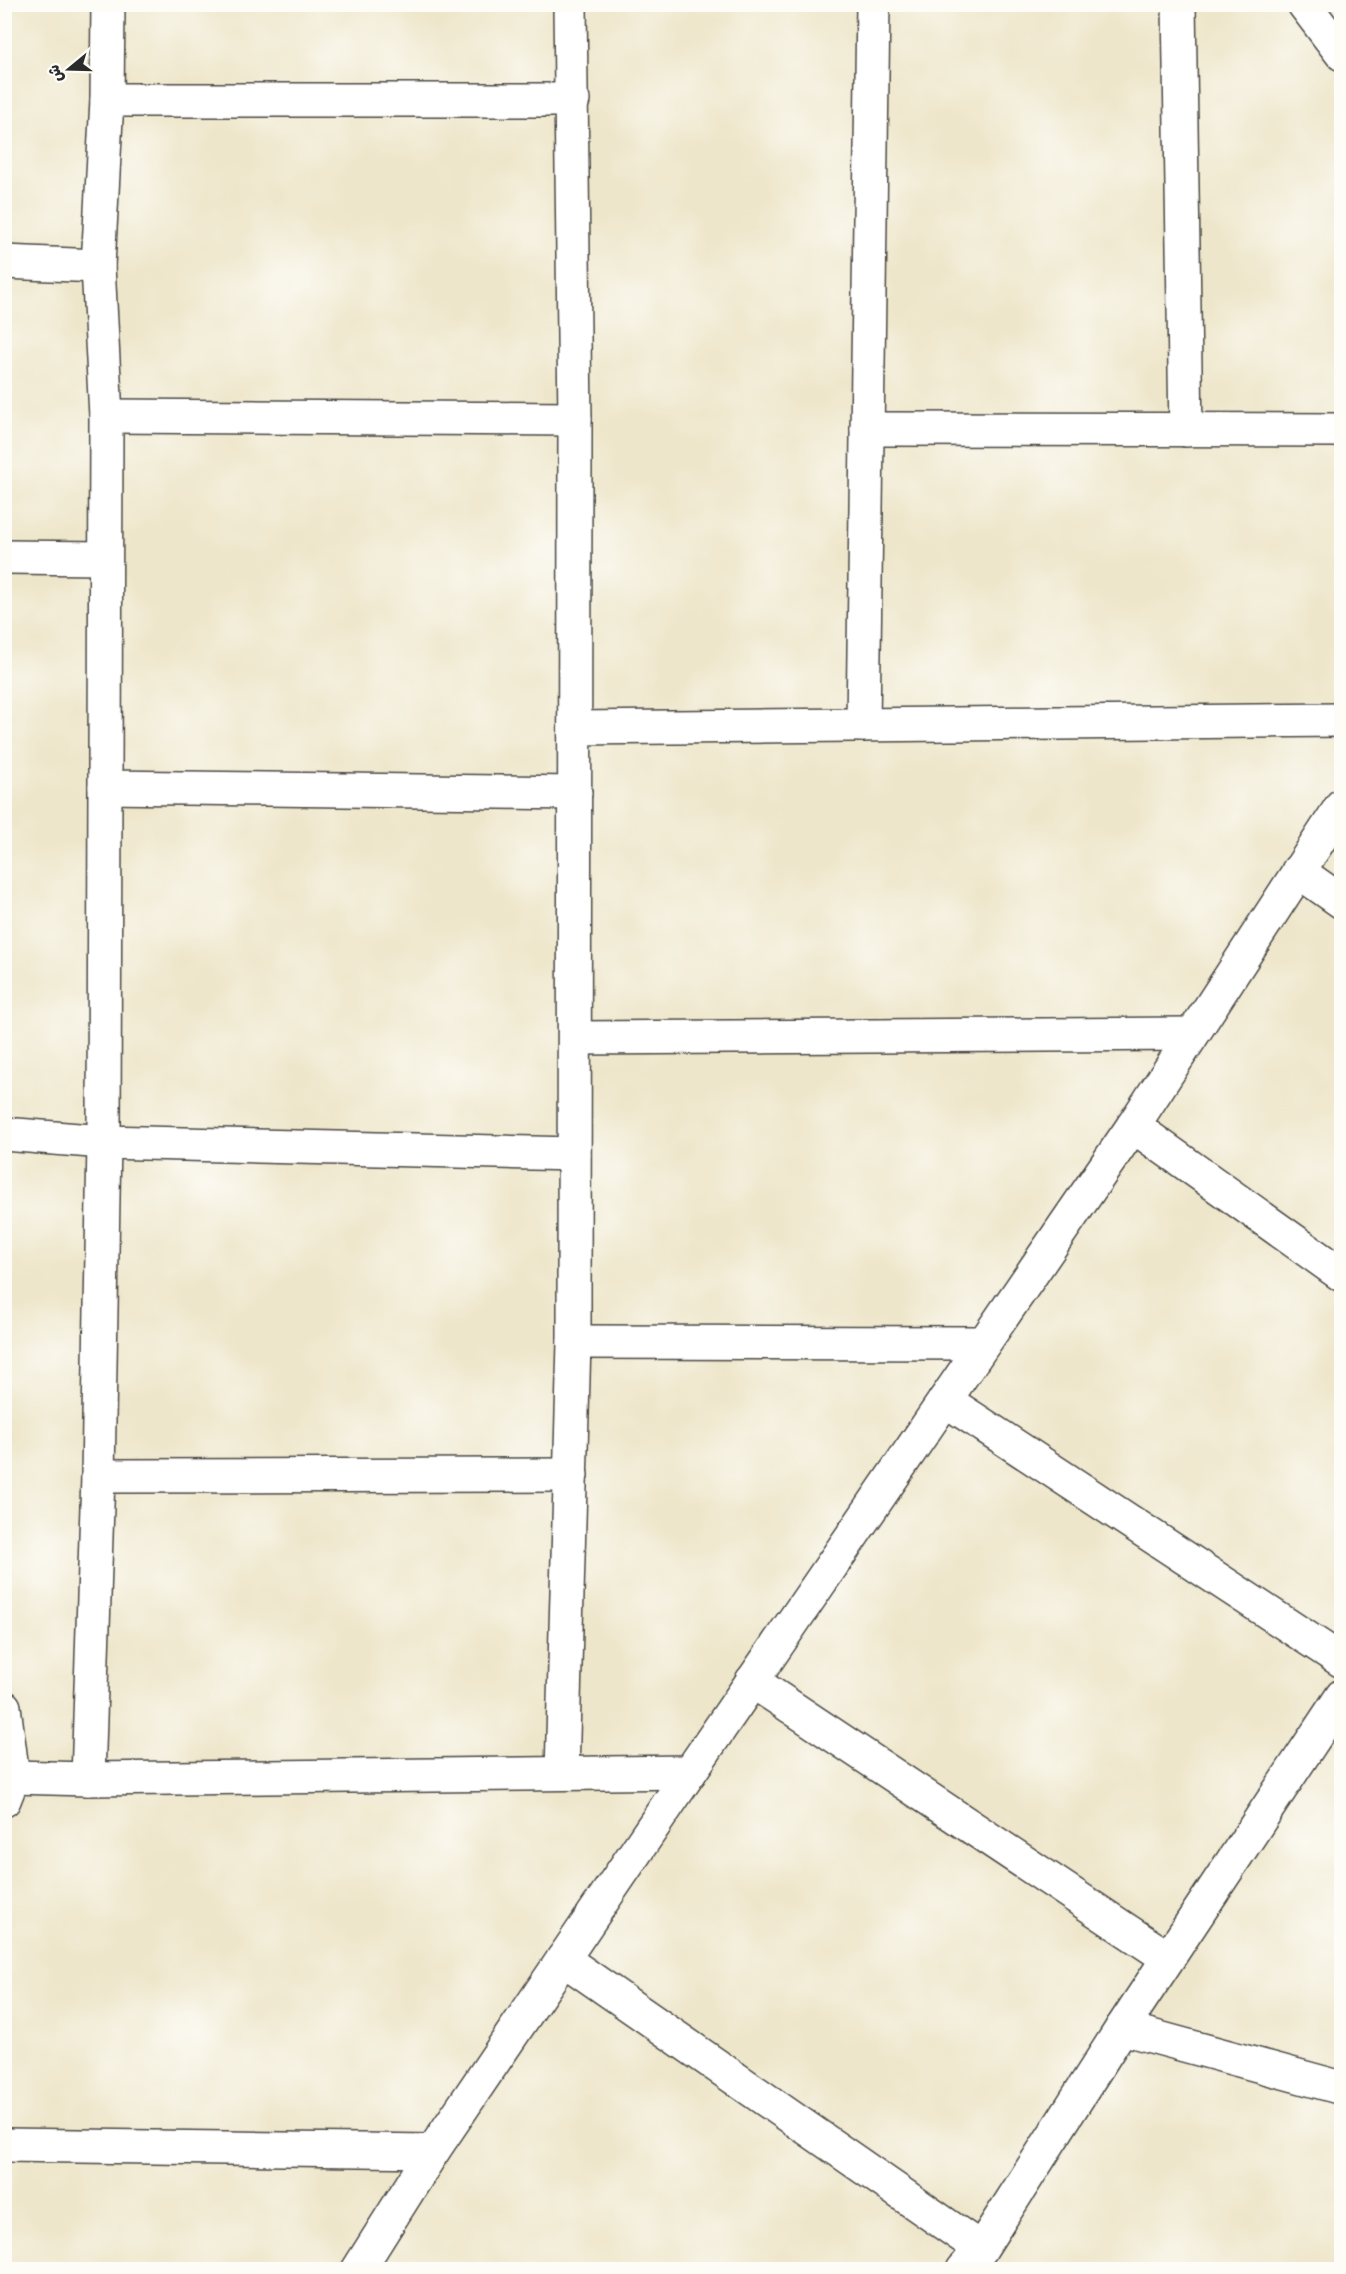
<svg xmlns="http://www.w3.org/2000/svg" width="1346" height="2274" viewBox="0 0 1346 2274" font-family="Itim,'Playpen Sans Arabic',sans-serif">
	<rect width="100%" height="100%" fill="#fdfcf7"/>
	<filter id="ink" filterUnits="userSpaceOnUse"><feTurbulence type="fractalNoise" baseFrequency=".0167" numOctaves="2"/><feDisplacementMap in="SourceGraphic" scale="12" xChannelSelector="R" yChannelSelector="G"/><feConvolveMatrix kernelMatrix="1 2 1 2 8 2 1 2 1" color-interpolation-filters="sRGB"/></filter>
	<filter id="wash" filterUnits="userSpaceOnUse"><feTurbulence type="fractalNoise" baseFrequency=".008" numOctaves="4" result="noise"/><feDisplacementMap in="SourceGraphic" scale="24" xChannelSelector="R" yChannelSelector="G"/><feGaussianBlur stdDeviation="1.35" result="paint"/><feColorMatrix in="noise" values="0 0 0 0 0 0 0 0 0 0 0 0 0 0 0 0 0 1.4 0 .05"/><feComposite in="paint" operator="in"/></filter>
	<g filter="url(#wash)">
		<rect width="100%" height="100%" fill="#eee6ca"/>
	</g>
	<g filter="url(#ink)">
		<g fill="none" stroke-linecap="round" stroke-linejoin="round">
			<g stroke="#484743" stroke-width="36">
				<g id="street">
					<path d="M1179,4L1186,430"/>
					<path d="M1304,4L1342,54"/>
					<path d="M107,100H573"/>
					<path d="M4,262L98,266"/>
					<path d="M106,416L575,419"/>
					<path d="M867,429L1342,430"/>
					<path d="M4,557L105,558"/>
					<path d="M863,725L873,4"/>
					<path d="M575,728L1342,720"/>
					<path d="M105,787L575,793"/>
					<path d="M1298,871L1342,902"/>
					<path d="M575,1038L1191,1034"/>
					<path d="M1133,1126L1342,1275"/>
					<path d="M4,1134L104,1142L574,1154"/>
					<path d="M574,1342L984,1343"/>
					<path d="M945,1400L1342,1661"/>
					<path d="M98,1476L571,1475"/>
					<path d="M752,1681L1168,1958"/>
					<path d="M4,1707L13,1777L4,1800"/>
					<path d="M562,1773L574,1342L575,419L570,4"/>
					<path d="M13,1777L88,1779L690,1772"/>
					<path d="M88,1779L98,1476L104,1142L106,416L98,266L107,100L108,4"/>
					<path d="M563,1959L981,2249"/>
					<path d="M1122,2028L1342,2088"/>
					<path d="M4,2145L433,2151"/>
					<path d="M963,2270L981,2249L1122,2028L1342,1696"/>
				</g>
			</g>
			<g stroke="#484743" stroke-width="36">
				<path id="secondary" d="M358,2270L433,2151L690,1772L1133,1126L1342,805"/>
			</g>
			<use href="#street" stroke="#fff" stroke-width="33"/>
			<use href="#secondary" stroke="#fff" stroke-width="33"/>
		</g>
	</g>
	<rect width="1346" height="2274" fill="none" stroke="#fdfcf7" stroke-width="24"/>
	<g transform="translate(69 69) rotate(251)" stroke="#fdfcf7" stroke-width="4.5" paint-order="stroke">
	<path d="M0-4.5L10 22L0 15L-10 22Z" fill="#2b2b2b"/>
	<text y="-9" font-size="16" font-weight="bold" text-anchor="middle" fill="#2b2b2b">ش</text>
	</g>
</svg>
